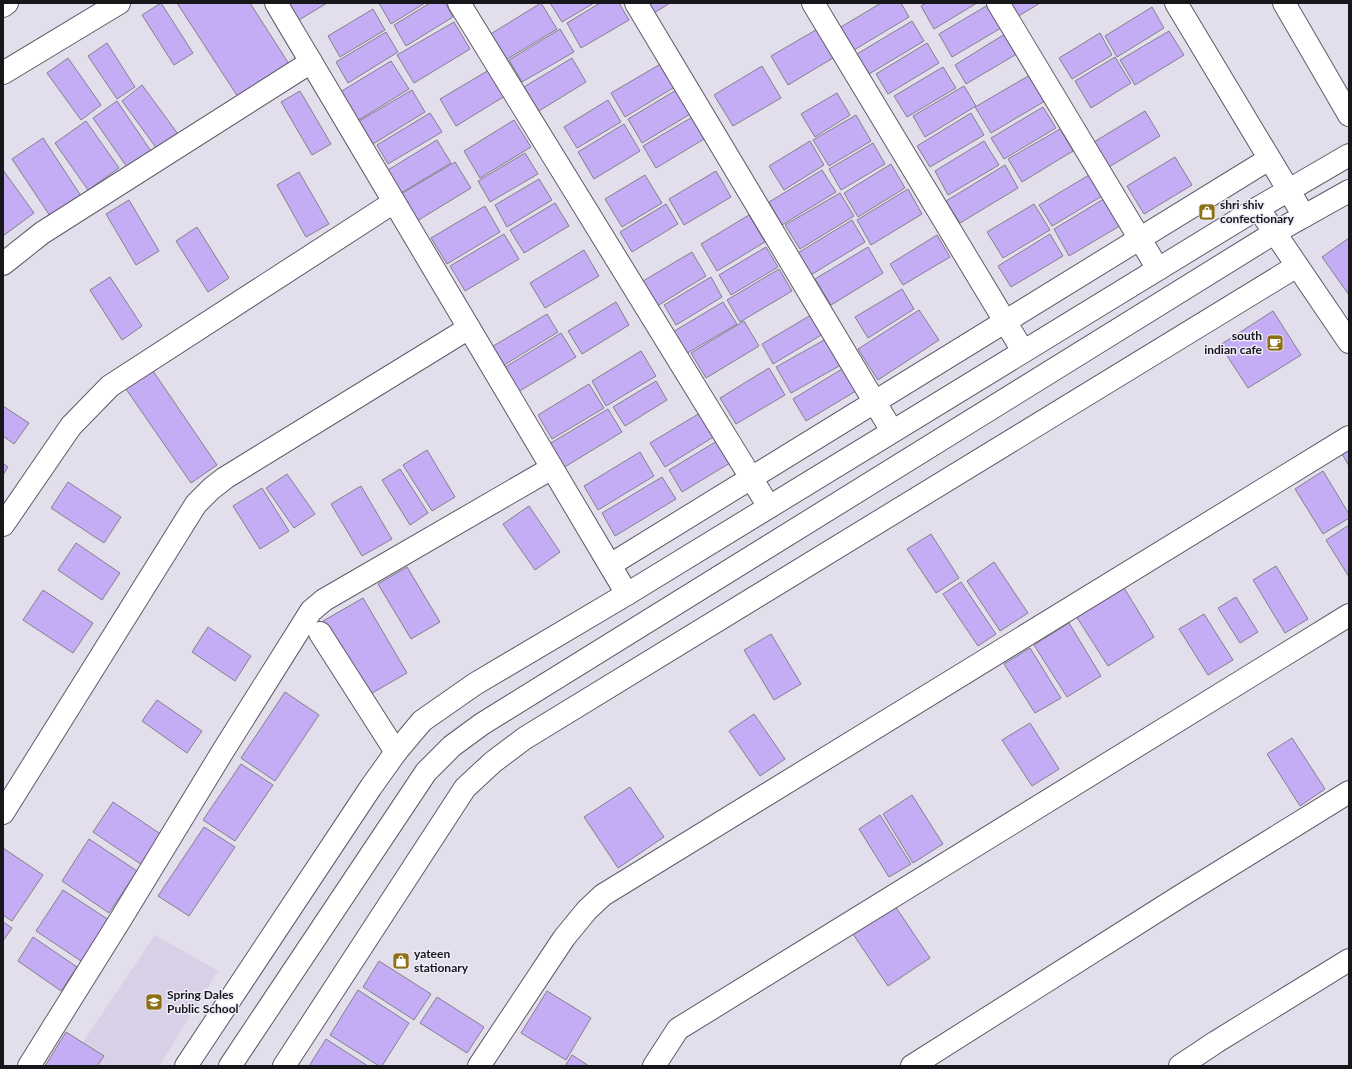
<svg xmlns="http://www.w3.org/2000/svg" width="1352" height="1069" viewBox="0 0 1352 1069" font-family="Lato,sans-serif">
	<rect width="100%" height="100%" fill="#e2deec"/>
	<path fill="#d7d0e6" d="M155,935L218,971L159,1066H67Z"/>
	<g fill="#c5adf5" stroke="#83808c">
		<path d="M161,3L193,53L174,65L142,15Z"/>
		<path d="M177,3H250L289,64L238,97Z"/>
		<path d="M282,3H327L294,23Z"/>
		<path d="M379,3H425L391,24Z"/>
		<path d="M430,3H445L453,17L406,46L394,25Z"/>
		<path d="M541,3L557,29L504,61L489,35Z"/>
		<path d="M550,3H594L562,22Z"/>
		<path d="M600,3H619L629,20L581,48L567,23Z"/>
		<path d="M641,3H670L649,16Z"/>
		<path d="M881,3H901L909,17L854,50L841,27Z"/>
		<path d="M926,3H977L934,29L921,6Z"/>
		<path d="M1009,3H1040L1017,17Z"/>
		<path d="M988,5L1001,28L952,57L939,34Z"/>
		<path d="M1152,7L1164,28L1117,57L1105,36Z"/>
		<path d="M373,9L385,30L340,57L328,36Z"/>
		<path d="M912,21L924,41L869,74L857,54Z"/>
		<path d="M454,22L470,49L414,83L397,55Z"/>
		<path d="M821,27L838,55L788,85L771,56Z"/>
		<path d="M560,29L574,52L522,82L509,60Z"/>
		<path d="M1169,31L1184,55L1135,85L1120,60Z"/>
		<path d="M386,32L398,52L348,83L336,62Z"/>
		<path d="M1008,32L1020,52L966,84L955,65Z"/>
		<path d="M1100,33L1112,55L1072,79L1059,58Z"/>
		<path d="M107,43L135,87L117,99L88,56Z"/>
		<path d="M927,43L939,63L888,94L876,74Z"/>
		<path d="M1115,57L1131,83L1091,108L1075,81Z"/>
		<path d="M68,58L101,105L81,120L47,73Z"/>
		<path d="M572,58L586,82L534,114L519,90Z"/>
		<path d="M391,61L409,89L349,126L332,97Z"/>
		<path d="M664,62L678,85L625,117L611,93Z"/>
		<path d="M762,66L781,98L733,126L714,95Z"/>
		<path d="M943,67L956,88L907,117L894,96Z"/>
		<path d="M489,70L505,96L456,126L440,99Z"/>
		<path d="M1030,75L1045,101L991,133L975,107Z"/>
		<path d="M142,85L178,134L157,149L122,101Z"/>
		<path d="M964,86L976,106L925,137L913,116Z"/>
		<path d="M678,89L692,113L642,143L628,119Z"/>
		<path d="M412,90L425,112L373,144L359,121Z"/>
		<path d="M300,91L331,144L312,155L281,102Z"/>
		<path d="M837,93L850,115L815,137L801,114Z"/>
		<path d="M608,100L621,122L577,148L564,127Z"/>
		<path d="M117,101L151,151L127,167L93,118Z"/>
		<path d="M1043,107L1056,128L1004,159L991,138Z"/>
		<path d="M1145,111L1160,136L1109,167L1094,142Z"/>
		<path d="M701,112L714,133L656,168L643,146Z"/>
		<path d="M430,113L442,132L388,164L377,145Z"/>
		<path d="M971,113L984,135L930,167L917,146Z"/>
		<path d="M856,115L871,141L829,166L813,140Z"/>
		<path d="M514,120L531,147L480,178L464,151Z"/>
		<path d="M86,121L119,168L88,190L55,143Z"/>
		<path d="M624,124L640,151L594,179L578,152Z"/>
		<path d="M1060,129L1073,151L1022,182L1008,159Z"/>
		<path d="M43,138L81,196L50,216L12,159Z"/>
		<path d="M437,140L451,163L401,193L388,170Z"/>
		<path d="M810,141L824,165L784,190L769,166Z"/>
		<path d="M984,141L999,165L948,195L935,171Z"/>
		<path d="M873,143L885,164L841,190L829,169Z"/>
		<path d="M525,153L538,174L490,202L478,181Z"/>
		<path d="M1175,157L1192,185L1144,214L1127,186Z"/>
		<path d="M455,162L471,188L417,221L401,194Z"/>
		<path d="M891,164L905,188L858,217L844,193Z"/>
		<path d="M1005,165L1018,188L960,223L946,201Z"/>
		<path d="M3,170L34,213L3,236Z"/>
		<path d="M822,170L836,192L782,225L769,202Z"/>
		<path d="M716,171L731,197L684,225L669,199Z"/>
		<path d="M299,172L329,224L306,237L277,185Z"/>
		<path d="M1094,172L1107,193L1052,226L1039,205Z"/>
		<path d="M645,175L662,203L622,227L605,199Z"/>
		<path d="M539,179L552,200L507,227L495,205Z"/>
		<path d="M908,189L922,214L871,245L857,220Z"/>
		<path d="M840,193L854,216L800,249L785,225Z"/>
		<path d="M1107,197L1123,224L1069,256L1054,229Z"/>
		<path d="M129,200L159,251L136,265L106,214Z"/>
		<path d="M555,203L569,226L524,253L510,230Z"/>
		<path d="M666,204L678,224L632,252L620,232Z"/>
		<path d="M1034,204L1050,230L1003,258L987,232Z"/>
		<path d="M485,206L500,232L447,264L431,238Z"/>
		<path d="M749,215L765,242L717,271L701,244Z"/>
		<path d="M852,220L865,242L809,276L796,254Z"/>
		<path d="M197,227L229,278L208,292L176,241Z"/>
		<path d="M504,234L519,259L465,291L450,266Z"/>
		<path d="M1050,234L1063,256L1011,287L998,266Z"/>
		<path d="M937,235L950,257L903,285L890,264Z"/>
		<path d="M1349,238V295L1322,257Z"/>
		<path d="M766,247L778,267L731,295L719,275Z"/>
		<path d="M868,247L883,273L831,305L815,279Z"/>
		<path d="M584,250L599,276L545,308L530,283Z"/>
		<path d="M692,252L706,276L657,306L643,281Z"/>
		<path d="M779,269L792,291L740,322L727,300Z"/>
		<path d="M110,277L142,326L122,340L90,290Z"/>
		<path d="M711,277L722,297L676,325L664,305Z"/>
		<path d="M902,289L914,309L868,338L855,317Z"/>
		<path d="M616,302L629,325L582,354L568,331Z"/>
		<path d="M723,302L737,324L684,355L671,333Z"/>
		<path d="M919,310L939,340L878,380L858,349Z"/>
		<path d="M1273,311L1301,355L1248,388L1220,345Z"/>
		<path d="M547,314L558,332L501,367L490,348Z"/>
		<path d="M811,315L823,334L773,364L762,344Z"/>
		<path d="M744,321L759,346L706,378L691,353Z"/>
		<path d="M561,333L576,357L513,395L499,371Z"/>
		<path d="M826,339L841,365L791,393L776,367Z"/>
		<path d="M641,351L656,376L606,406L592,381Z"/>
		<path d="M769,368L785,395L736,424L720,398Z"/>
		<path d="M842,369L856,391L806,421L793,399Z"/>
		<path d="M153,371L217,465L191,483L126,389Z"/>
		<path d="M656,381L667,400L625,426L613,407Z"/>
		<path d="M589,384L604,408L552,439L538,415Z"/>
		<path d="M3,406L29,423L14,444L3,436Z"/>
		<path d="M608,409L622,432L563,468L549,444Z"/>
		<path d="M700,413L715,436L665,467L650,443Z"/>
		<path d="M717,441L730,463L682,492L669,470Z"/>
		<path d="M1349,447V466L1341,452Z"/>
		<path d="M427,450L455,497L432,511L403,465Z"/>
		<path d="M640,452L654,476L598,510L584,486Z"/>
		<path d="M3,463L8,467L3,475Z"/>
		<path d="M400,469L428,513L410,525L382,480Z"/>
		<path d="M1323,471L1349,514V518L1323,534L1295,489Z"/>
		<path d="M287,474L315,514L294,528L266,488Z"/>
		<path d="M662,477L676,499L615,536L602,513Z"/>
		<path d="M68,482L121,517L104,543L51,508Z"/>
		<path d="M361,486L392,539L362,556L331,504Z"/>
		<path d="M262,488L289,531L260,549L233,506Z"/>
		<path d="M529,506L560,552L535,570L503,524Z"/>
		<path d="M1349,525V577L1326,540Z"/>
		<path d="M931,534L959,578L936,593L907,549Z"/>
		<path d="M76,543L120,573L102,600L58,570Z"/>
		<path d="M994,562L1028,613L1000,631L967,581Z"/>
		<path d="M1276,566L1308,619L1285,633L1253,580Z"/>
		<path d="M407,567L440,622L411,639L378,584Z"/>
		<path d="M961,582L996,634L978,646L943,594Z"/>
		<path d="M1121,583L1154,637L1108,666L1074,613Z"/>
		<path d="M43,590L93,623L73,653L23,620Z"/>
		<path d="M1236,597L1258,632L1240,643L1218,608Z"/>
		<path d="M363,598L407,673L367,696L323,621Z"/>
		<path d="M1204,614L1233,660L1208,675L1179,629Z"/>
		<path d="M1069,623L1101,676L1067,697L1034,645Z"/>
		<path d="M208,627L251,656L235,681L192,652Z"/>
		<path d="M771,634L801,684L774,700L744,650Z"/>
		<path d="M1030,648L1061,698L1035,713L1004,664Z"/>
		<path d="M285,692L319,715L275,781L241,758Z"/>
		<path d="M157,700L202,731L187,753L142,721Z"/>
		<path d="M754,714L785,759L760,776L729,731Z"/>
		<path d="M1030,723L1059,769L1032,786L1002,740Z"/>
		<path d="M1292,738L1325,789L1300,806L1267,754Z"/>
		<path d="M241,764L273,785L235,841L203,820Z"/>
		<path d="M630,787L664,837L618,868L584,817Z"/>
		<path d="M912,795L943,844L913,863L883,814Z"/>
		<path d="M113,802L162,835L142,865L93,832Z"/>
		<path d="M880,815L911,864L889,877L859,829Z"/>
		<path d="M204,827L235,847L189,916L158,896Z"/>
		<path d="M89,839L137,871L109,913L62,881Z"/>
		<path d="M3,848L43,875L12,921L3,915Z"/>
		<path d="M63,890L109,920L81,961L36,931Z"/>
		<path d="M895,906L930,958L888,986L853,934Z"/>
		<path d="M3,922L12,928L3,941Z"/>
		<path d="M33,937L77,967L61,991L18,961Z"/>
		<path d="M379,961L431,994L414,1020L363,987Z"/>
		<path d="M358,990L409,1023L382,1066H379L330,1035Z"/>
		<path d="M547,991L591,1018L566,1060L521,1033Z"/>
		<path d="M437,997L484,1027L467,1053L420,1023Z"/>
		<path d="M66,1032L104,1056L97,1066H45Z"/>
		<path d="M326,1039L368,1066H309Z"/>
		<path d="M572,1055L589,1066H565Z"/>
	</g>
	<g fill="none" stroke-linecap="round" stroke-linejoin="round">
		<g stroke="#5f5b67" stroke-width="24">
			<g id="minor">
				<path d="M276,3L627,594"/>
				<path d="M459,3L769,507"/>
				<path d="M636,3L892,431"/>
				<path d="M813,3L1023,351"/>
				<path d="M998,3L1158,269"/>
				<path d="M1176,3L1304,216"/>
				<path d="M3,73L119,3"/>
				<path d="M1258,208L1349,342"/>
				<path d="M3,264L42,233L311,62"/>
				<path d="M3,525L71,426L110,386L394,202"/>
				<path d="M610,565L1269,159"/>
				<path d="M320,633L396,752"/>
				<path d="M3,813L196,504L211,489L225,478L469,328"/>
				<path d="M29,1066L122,917L223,751L311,611L324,600L552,468"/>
				<path d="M284,1066L465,788L493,762L525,738L1297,266"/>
				<path d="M479,1066L564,938L587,910L603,895L1349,437"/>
				<path d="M654,1066L678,1029L1349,615"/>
				<path d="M912,1066L1179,897L1349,792"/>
				<path d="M1180,1066L1216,1042L1349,960"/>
			</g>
		</g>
		<g stroke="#5f5b67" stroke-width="24">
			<g id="tertiary">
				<path d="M1284,3L1349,115"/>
				<path d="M3,6L7,3"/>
				<path d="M186,1066L371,787L396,752L422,721L475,684L627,594L1258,208L1349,155"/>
				<path d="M230,1066L426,772L452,746L482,724L1274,233L1349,191"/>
			</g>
		</g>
		<use href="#minor" stroke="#fff" stroke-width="22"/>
		<use href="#tertiary" stroke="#fff" stroke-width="22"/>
	</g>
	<defs>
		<g id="shop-square" transform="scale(0.9)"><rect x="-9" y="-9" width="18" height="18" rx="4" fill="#8d7013" stroke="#efebf9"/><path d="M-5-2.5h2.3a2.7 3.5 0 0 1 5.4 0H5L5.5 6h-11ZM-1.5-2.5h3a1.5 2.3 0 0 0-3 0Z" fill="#fff"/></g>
		<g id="cafe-square" transform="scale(0.9)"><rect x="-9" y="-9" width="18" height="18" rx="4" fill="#8d7013" stroke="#efebf9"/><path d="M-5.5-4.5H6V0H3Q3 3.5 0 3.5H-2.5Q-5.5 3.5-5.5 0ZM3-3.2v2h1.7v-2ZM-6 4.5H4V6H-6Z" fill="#fff"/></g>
		<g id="school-square" transform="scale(0.9)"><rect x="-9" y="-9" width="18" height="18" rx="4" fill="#8d7013" stroke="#efebf9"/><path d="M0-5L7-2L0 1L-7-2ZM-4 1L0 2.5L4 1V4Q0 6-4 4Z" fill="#fff"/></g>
	</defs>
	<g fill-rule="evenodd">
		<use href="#shop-square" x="1207" y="212"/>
		<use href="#cafe-square" x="1275" y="343"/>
		<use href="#shop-square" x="401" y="961"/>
		<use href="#school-square" x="154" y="1002"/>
	</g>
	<g text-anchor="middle" stroke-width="3" stroke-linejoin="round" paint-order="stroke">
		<g font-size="12" font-weight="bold" fill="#17161b" stroke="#efebf9" text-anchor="start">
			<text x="1220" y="209">shri shiv<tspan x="1220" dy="14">confectionary</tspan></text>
			<text x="1262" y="340" text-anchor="end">south<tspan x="1262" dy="14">indian cafe</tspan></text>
			<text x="414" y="958">yateen<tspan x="414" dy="14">stationary</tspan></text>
			<text x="167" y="999">Spring Dales<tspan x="167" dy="14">Public School</tspan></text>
		</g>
	</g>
	<rect width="1352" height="1069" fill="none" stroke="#17161b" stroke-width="8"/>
</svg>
